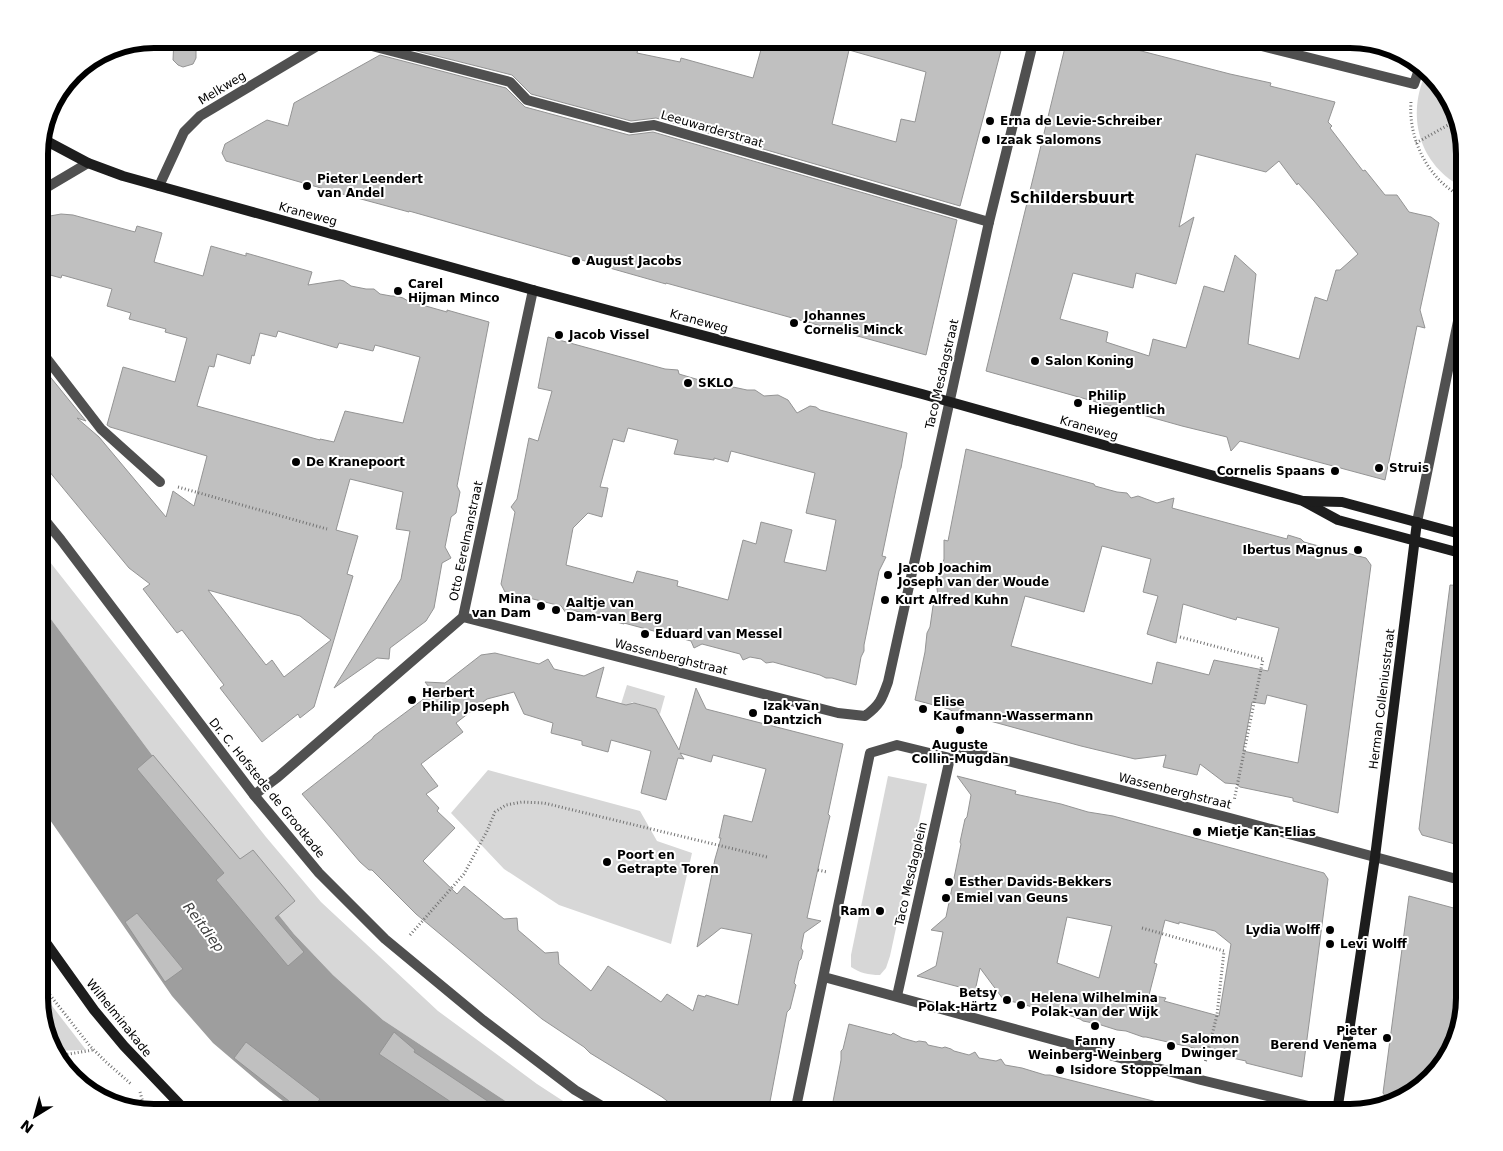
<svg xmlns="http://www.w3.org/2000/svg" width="1503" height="1151" viewBox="0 0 1503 1151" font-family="'DejaVu Sans',sans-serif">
	<rect width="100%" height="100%" fill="#fff"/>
	<g fill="#d7d7d7">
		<path d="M1427,71L1452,102L1464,153V188C1419,166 1405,115 1427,71Z"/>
		<path d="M39,548L266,837L321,902L438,1011L537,1084L580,1112H522L383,1020L333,975L294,934L178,790L39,603Z"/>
		<path d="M627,685L665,696L660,714L657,713L656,709L632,702L628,706L621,704Z"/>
		<path d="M488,770L640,811L657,841L692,853L671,944L559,905L504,869L451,813Z"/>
		<path d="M888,776L927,784L890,956L886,968L880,975C868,975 860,973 851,967V955Z"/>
		<path d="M39,989L86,1050L52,1051L51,1049L39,1005Z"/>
	</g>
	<path fill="#9e9e9e" d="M39,603L178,790L294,934L333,975L383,1020L522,1112H297L261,1084L213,1043L172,996L50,820L39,802Z"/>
	<g fill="#c0c0c0" stroke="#949494" fill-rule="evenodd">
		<path d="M174,39H196V58L193,64L183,67L178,65L173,60Z"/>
		<path d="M410,39H640L637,53L680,62L681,58L753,78L764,39H1004L960,206L656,118L631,121L531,94L512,75L397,46ZM849,50L926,72L915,122L901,119L896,142L832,124Z"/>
		<path d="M1067,39H1095L1230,74L1271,83L1270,86L1335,102L1328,122L1332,126L1330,128L1363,171L1365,170L1385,195H1397L1409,212L1431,217L1439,223L1420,310L1425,328L1417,326L1385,480L1240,441L1231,451L1227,437L1182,426L986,371ZM1196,154L1266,172L1279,161L1297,185L1298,183L1314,201L1358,254L1340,270H1336L1327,301L1315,297L1299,359L1248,344L1256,274L1235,255L1224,292L1204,286L1186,348L1153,339L1149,356L1106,342L1108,332L1060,319L1073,273L1133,288L1136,273L1176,284L1194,217L1179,227Z"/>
		<path d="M380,55L506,88L525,107L629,135L653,132L957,220L926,355L666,283V284L409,211V212L335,192L226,161L222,153L225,144L267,120L288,126L294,103Z"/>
		<path d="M61,214L73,215L135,232L137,226L162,233L154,262L203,276L211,246L246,256V253L312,272L308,285L340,280L344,281L351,286L366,289H374L380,294L391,296H396L403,298L408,301L447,312V310L489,322L457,486L460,492L456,513L451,517L445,547L451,558L442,563L434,608L426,621L390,648L389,659L377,658L334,688L401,579L410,531L396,529L403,492L350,479L336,530L358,536L347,574L353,576L314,707L300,718L298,714L262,742L220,688L224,685L182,630L177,633L143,589L150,584L129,568L39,459V363L86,421L77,418L99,437L166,517L173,491L194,506L207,456L110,427L107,425L123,367L175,382L187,338L165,332L166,329L129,319L131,313L107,306L112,289L62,275L61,278L43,273L39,266V219L50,216ZM278,331L337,348L339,343L373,351L375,345L420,357L403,423L345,411L334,442L320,439V440L197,406L209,366L214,367L217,354L250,364L252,355L254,356L260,333L276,337ZM208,590L300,616L331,640L284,677L272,660L266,665Z"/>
		<path d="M548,337L665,369L678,370L679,374L706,382L713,380L733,388V387L747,390H755L764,396L778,395L788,400L797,413L810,406L816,407L820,410L907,433L901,468L900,470L882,556L886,557L879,571L864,645V651L861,657L856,685L832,678H826L820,675L773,662L766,663L761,659L750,657L743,660L740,654L702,644L694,648L691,641L624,623V624L572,610L566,613L561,606L505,592L501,584L515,512L511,507L517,499L529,438L538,441L552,391L538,388ZM628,428L678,440L674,454L714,460V458L728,462L731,451L815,473L806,513L836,520L826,571L784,562L792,530L761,522L756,544L743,540L728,600L677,586L678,581L637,571L633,583L566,565L573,528L588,513L602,517L608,488L600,487L613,439L624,442Z"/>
		<path d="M966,449L1094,484L1095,486L1117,492L1127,493L1131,498L1138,496L1157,503L1174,498L1172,508L1287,539L1288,535L1301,539L1304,542L1326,548L1333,546L1339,551L1366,558L1371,565L1338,813L1293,801V798L1240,787L1236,784L1225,783L1200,764L1197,775L1163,767L1166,755L1135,759L1081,746L961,713H955L949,709L915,700L925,652L927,633L930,627L933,606L938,598L937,588L944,559V540L948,541ZM1102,546L1151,559L1143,592L1158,596L1147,634L1176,643L1183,604L1236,620L1237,617L1279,628L1268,671L1214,660L1209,675L1157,662L1152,684L1011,646L1025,596L1084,612ZM1267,695L1307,705L1298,763L1243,751L1252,702L1265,704Z"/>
		<path d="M1450,585L1464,586V778L1455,844L1422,835L1419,829Z"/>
		<path d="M495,653L539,664L548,659L554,669L584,676L604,667L596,697L626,705L634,703L656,709L679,750L696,688L706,709L843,744L828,814L830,816L828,824L807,918L821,921L804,933L801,948L803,951L801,959L799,961L794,983L796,985L790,1009L787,1012L768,1112H686L684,1109L679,1110L662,1097L590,1053L584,1047L542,1019L416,914L372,870H369L360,862L302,794L372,739L374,736L433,692L425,682L445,683L481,655ZM514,692L524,714L553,723L551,733L582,741V745L608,752L611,740L651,751L641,793L666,800L678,758L684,759L680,753L711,762L713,755L766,769L752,822L724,815L719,838H721L715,859L697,947L721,928L752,934L738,1005L706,995L705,997L698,995L693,1011L667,994L661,1002L608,966L591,991L559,964L558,952L545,953L518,930L517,918L504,919L464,886L457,894L423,861L455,828L437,811L439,808L426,794L438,786L421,764L463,732L456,723L487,699Z"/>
		<path d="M153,755L240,859L253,850L295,901L275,918L304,952L288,966L216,880L224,873L137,769Z"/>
		<path d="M957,776L1016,791L1015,794L1061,804L1088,812L1113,816L1324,873L1328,879L1302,1077L1246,1063V1061L1223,1056L1198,1050V1049L1146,1037H1143L1126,1031L1117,1030L1098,1024L1083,1021L1080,1019L1068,1015L1051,1012L1003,999L980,968L975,991L917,976L936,966L943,932L931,930L946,917L961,844L960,842L965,819L967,817L971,795ZM1067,917L1112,926L1099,978L1057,963ZM1165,920L1179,924V922L1215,931L1231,944L1219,1016L1164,1001L1166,998L1149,995L1157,964L1154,963Z"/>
		<path d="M1409,896L1461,910L1459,922L1464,923V998L1441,1067L1400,1101L1395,1102L1388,1100L1383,1093Z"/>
		<path d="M137,913L183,969L165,982L125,922Z"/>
		<path d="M849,1024L891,1035L893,1033L902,1038L916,1042L919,1041L926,1042L928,1045L942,1048L945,1047L951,1049L954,1051L969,1055L975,1052L979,1058L996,1061L1001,1059L1005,1065L1022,1068L1045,1075H1050L1165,1104L1164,1112H1024L998,1106L996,1112H831L841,1060V1051L843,1049Z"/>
		<path d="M394,1032L415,1050L414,1052L504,1112H466L379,1054Z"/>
		<path d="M246,1042L320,1099L310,1112H303L234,1058Z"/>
	</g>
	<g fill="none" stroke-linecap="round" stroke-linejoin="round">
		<g stroke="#727272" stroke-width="3" stroke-dasharray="1 2.5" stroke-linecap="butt">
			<path d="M1411,102C1408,140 1429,181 1464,198"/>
			<path d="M1416,143L1457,120"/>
			<path d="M178,487L327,529"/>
			<path d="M1180,637L1263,659L1234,801"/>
			<path d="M818,870L827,872"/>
			<path d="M39,901L50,917"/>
			<path d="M1142,928L1224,951L1217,1015L1205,1063"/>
			<path d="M410,935L464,874L487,831L495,812L506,805L522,802L544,803L767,857"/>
			<path d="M39,981L90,1046L106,1062L131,1084"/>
			<path d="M57,1056L93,1050"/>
			<path d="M140,1092L145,1110"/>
			<path d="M205,1104L214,1112"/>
		</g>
		<path stroke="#505050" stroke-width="10" d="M39,351L44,355L101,429L160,482"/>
		<g stroke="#505050" stroke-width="10">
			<path d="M345,39L510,82L527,100L631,128L654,125L989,222"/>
			<path d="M1234,39L1414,84L1421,64"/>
			<path d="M159,186L184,132L200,116L329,39"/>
			<path d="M39,192L88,163"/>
			<path d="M39,513L61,540L254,795L319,873L385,939L483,1020L575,1090L612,1112"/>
			<path d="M1417,522L1464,292"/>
			<path d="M463,617L838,713L865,716C880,705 882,699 888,682L989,222L1034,39"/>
			<path d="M254,795L278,777L463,617L533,290"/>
			<path d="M824,977L1201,1080L1333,1112"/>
			<path d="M897,996L950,758"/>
			<path d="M795,1112L870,753L897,745L950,758L969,751L1230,818L1464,881"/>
		</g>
		<g stroke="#1d1d1d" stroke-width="10">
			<path d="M41,138L88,163L123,176L159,186L533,290L922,394L1303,501L1338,520L1464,554"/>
			<path d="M1304,501L1342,502L1464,535"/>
			<path d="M39,933L94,1010L124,1046L187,1112"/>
			<path d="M1337,1112L1375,857L1417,522"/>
		</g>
	</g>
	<g fill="#000" stroke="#fff" stroke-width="2">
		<circle cx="990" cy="121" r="5"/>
		<circle cx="986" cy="140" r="5"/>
		<circle cx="307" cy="186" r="5"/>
		<circle cx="576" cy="261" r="5"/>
		<circle cx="398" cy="291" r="5"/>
		<circle cx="794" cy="323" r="5"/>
		<circle cx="559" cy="335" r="5"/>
		<circle cx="1035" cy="361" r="5"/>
		<circle cx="688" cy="383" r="5"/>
		<circle cx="1078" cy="403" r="5"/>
		<circle cx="296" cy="462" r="5"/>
		<circle cx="1379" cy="468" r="5"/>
		<circle cx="1335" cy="471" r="5"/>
		<circle cx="1358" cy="550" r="5"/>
		<circle cx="888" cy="575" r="5"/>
		<circle cx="885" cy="600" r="5"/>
		<circle cx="541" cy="606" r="5"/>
		<circle cx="556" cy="610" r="5"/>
		<circle cx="645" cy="634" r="5"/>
		<circle cx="412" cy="700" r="5"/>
		<circle cx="923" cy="709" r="5"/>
		<circle cx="753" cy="713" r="5"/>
		<circle cx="960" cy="730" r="5"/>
		<circle cx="1197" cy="832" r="5"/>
		<circle cx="607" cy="862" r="5"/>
		<circle cx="949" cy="882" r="5"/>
		<circle cx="946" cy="898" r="5"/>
		<circle cx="880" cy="911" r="5"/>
		<circle cx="1330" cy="930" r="5"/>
		<circle cx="1330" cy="944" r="5"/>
		<circle cx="1007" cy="1000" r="5"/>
		<circle cx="1021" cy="1005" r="5"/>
		<circle cx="1095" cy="1026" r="5"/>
		<circle cx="1387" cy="1038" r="5"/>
		<circle cx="1171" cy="1046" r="5"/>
		<circle cx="1060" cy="1070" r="5"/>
	</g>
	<g text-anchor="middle" stroke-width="4" stroke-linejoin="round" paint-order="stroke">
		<g font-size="12" fill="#000" stroke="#fff">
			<text transform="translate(222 88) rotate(-31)" y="4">Melkweg</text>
			<text transform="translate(712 129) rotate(16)" y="4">Leeuwarderstraat</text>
			<text transform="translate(308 214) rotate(15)" y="4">Kraneweg</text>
			<text transform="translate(699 321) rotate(15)" y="4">Kraneweg</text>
			<text transform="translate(942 374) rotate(-77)" y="4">Taco Mesdagstraat</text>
			<text transform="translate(1089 428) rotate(16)" y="4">Kraneweg</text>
			<text transform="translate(466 541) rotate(-78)" y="4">Otto Eerelmanstraat</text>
			<text transform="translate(671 657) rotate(14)" y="4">Wassenberghstraat</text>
			<text transform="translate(1382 699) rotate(-83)" y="4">Herman Colleniusstraat</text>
			<text transform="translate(267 788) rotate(51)" y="4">Dr. C. Hofstede de Grootkade</text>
			<text transform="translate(1175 791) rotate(14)" y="4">Wassenberghstraat</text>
			<text transform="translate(911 874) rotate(-77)" y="4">Taco Mesdagplein</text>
			<text transform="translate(119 1018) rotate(51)" y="4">Wilhelminakade</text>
		</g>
		<g font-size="12" font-weight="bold" fill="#000" stroke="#fff" text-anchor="start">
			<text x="1000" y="125">Erna de Levie-Schreiber</text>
			<text x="996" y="144">Izaak Salomons</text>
			<text x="317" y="183">Pieter Leendert<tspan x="317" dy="14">van Andel</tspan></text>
			<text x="586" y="265">August Jacobs</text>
			<text x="408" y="288">Carel<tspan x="408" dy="14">Hijman Minco</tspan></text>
			<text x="804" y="320">Johannes<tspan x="804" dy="14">Cornelis Minck</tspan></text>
			<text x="569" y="339">Jacob Vissel</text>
			<text x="1045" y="365">Salon Koning</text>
			<text x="698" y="387">SKLO</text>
			<text x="1088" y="400">Philip<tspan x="1088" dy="14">Hiegentlich</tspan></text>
			<text x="306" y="466">De Kranepoort</text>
			<text x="1389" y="472">Struis</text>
			<text x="1325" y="475" text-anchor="end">Cornelis Spaans</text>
			<text x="1348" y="554" text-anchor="end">Ibertus Magnus</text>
			<text x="898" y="572">Jacob Joachim<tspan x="898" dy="14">Joseph van der Woude</tspan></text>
			<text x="531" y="603" text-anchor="end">Mina<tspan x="531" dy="14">van Dam</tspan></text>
			<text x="895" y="604">Kurt Alfred Kuhn</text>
			<text x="566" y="607">Aaltje van<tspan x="566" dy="14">Dam-van Berg</tspan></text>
			<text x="655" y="638">Eduard van Messel</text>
			<text x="422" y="697">Herbert<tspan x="422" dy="14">Philip Joseph</tspan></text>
			<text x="933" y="706">Elise<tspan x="933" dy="14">Kaufmann-Wassermann</tspan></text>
			<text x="763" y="710">Izak van<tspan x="763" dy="14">Dantzich</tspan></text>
			<text x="960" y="749" text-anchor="middle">Auguste<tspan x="960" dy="14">Collin-Mugdan</tspan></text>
			<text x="1207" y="836">Mietje Kan-Elias</text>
			<text x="617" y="859">Poort en<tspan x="617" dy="14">Getrapte Toren</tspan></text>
			<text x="959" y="886">Esther Davids-Bekkers</text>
			<text x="956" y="902">Emiel van Geuns</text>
			<text x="870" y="915" text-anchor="end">Ram</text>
			<text x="1320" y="934" text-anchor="end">Lydia Wolff</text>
			<text x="1340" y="948">Levi Wolff</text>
			<text x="997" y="997" text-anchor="end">Betsy<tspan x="997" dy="14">Polak-Härtz</tspan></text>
			<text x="1031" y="1002">Helena Wilhelmina<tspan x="1031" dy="14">Polak-van der Wijk</tspan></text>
			<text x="1377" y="1035" text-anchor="end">Pieter<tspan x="1377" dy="14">Berend Venema</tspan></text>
			<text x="1181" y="1043">Salomon<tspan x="1181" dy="14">Dwinger</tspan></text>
			<text x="1095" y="1045" text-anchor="middle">Fanny<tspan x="1095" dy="14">Weinberg-Weinberg</tspan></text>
			<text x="1070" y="1074">Isidore Stoppelman</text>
		</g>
		<g font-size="14" font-style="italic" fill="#3f3f3f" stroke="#fff">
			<text transform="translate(204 927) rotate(53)" y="5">Reitdiep</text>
		</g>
		<g font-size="15" font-weight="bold" fill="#000" stroke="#fff">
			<text x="1072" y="203">Schildersbuurt</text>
		</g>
	</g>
	<path d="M0 0H1503V1151H0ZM154 48H1350A106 106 0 0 1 1456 154V998A106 106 0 0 1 1350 1104H154A106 106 0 0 1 48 998V154A106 106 0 0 1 154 48Z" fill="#fff" fill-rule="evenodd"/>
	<path fill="none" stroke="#000" stroke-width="6" d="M154 48H1350A106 106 0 0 1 1456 154V998A106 106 0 0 1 1350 1104H154A106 106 0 0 1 48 998V154A106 106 0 0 1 154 48Z"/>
	<g transform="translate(35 1116) rotate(217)" stroke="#ffffff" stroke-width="4" paint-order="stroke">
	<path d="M0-4L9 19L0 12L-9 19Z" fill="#000000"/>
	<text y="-8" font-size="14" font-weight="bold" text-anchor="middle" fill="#000000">N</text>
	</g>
</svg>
